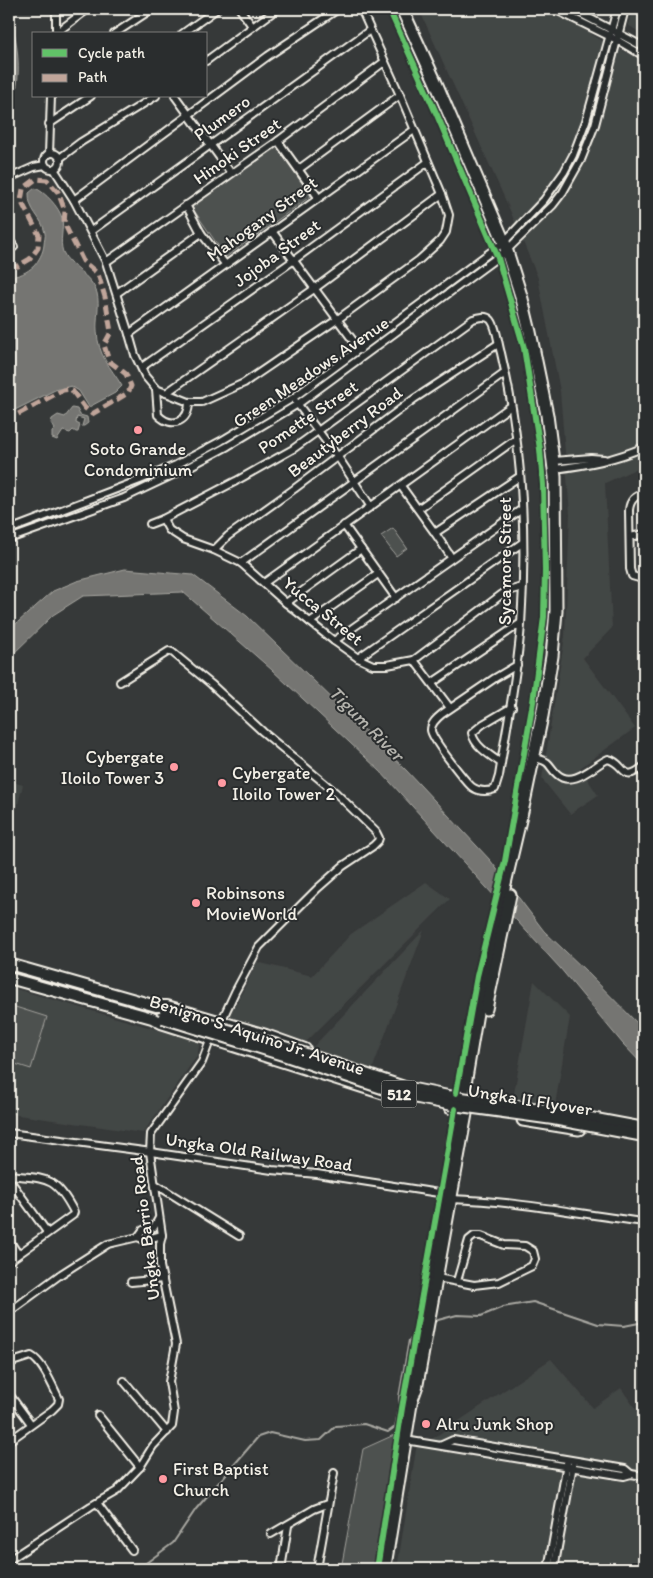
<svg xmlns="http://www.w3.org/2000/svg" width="653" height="1578" viewBox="0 0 653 1578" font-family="Itim,sans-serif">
	<rect width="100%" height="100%" fill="#363939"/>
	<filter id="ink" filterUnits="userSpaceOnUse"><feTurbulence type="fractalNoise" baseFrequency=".02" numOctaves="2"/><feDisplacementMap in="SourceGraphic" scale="10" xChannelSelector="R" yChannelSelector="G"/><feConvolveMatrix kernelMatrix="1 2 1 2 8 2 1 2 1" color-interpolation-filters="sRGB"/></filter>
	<g filter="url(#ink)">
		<g fill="#434645">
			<path d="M419,9H599L591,35L644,61V465L605,483L612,628L583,658L635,728L580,768L598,795L570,814L542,779L565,636L570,514L560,391L538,278L509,208Z"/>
			<path d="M632,9H644V35L628,25Z"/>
			<path d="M9,781L23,785L9,838Z"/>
			<path d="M426,882L450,899L305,1043L225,1018L230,1008L236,1005L257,962L312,976L351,934Z"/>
			<path d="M424,930L372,1070L312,1048Z"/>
			<path d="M534,981L570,1017L555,1105L513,1099Z"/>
			<path d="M9,987L200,1042L197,1056L143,1133L11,1114L9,1112Z"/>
			<path d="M551,1359L593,1408L621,1388L644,1421V1569H397L418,1437L432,1439Z"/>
		</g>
		<g fill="#4e514f" stroke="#a1a19c">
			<path d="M276,146L311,196L226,257L191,206Z"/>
			<path d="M393,528L407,548L396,556L381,536Z"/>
			<path d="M9,1005L47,1017L31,1069L9,1062Z"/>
			<path d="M394,1435L375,1569H341L363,1449Z"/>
		</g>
		<g fill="#757572" stroke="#a8a7a1">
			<path d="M9,9C17,41 25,79 9,110Z"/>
			<path d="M35,188C45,192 59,207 62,218C64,229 59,241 63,252C69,267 91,274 97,293C100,306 96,318 97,331C98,356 110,366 122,386L115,393L89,407L79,391L71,386L55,390L9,413V276C19,277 27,272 34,266C39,260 43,253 44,245C44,241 46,236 45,233C42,216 28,212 29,193Z"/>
			<path d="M72,408L77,409L80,415L87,417L88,423L84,426H82L84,419L77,417L76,423L80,425L78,432H76L73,430L70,433L63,431L57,440L52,438V432L55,429L51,423L52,419L58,415L65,417Z"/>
			<path d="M125,569L193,575L247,616L406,770L490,860L544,931L585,970L644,1030V1066L623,1044L560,968L380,771L272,670L183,592L83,596L53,615L9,658V630L53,591L77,581Z"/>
		</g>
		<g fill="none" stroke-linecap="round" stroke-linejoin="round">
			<g stroke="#a8a7a1" stroke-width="2">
				<path d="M433,1323L438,1320L457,1315L481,1316L503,1307L533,1302L598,1324L624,1326L644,1322"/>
				<path d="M138,1569L173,1543L196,1509L258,1437L270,1433L305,1441L321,1440L336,1426L364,1424L388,1432L395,1427L399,1407V1397L409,1340L415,1336"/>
			</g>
			<g stroke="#f4f1e8" stroke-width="10">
				<g id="street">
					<path d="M240,9L252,26"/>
					<path d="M554,9L617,40L644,56"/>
					<path d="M572,9L644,47"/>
					<path d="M56,33L88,9"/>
					<path d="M56,34V9"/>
					<path d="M114,34L152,9"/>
					<path d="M182,34L217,9"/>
					<path d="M206,61L277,9"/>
					<path d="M175,96L231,173"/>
					<path d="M49,124L91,96"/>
					<path d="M278,141L318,197"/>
					<circle cx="52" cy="161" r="8"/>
					<path d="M49,154L51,96"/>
					<path d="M60,158L81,142L156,96"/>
					<path d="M54,169L74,200L106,262L129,334L135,355L145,376L156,389L189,402H202L244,383L338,319L419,260L440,241L446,232L449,215L442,194L400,95L361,9"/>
					<path d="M299,169L400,95"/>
					<path d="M9,178L34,167L45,165"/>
					<path d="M74,200L268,56L338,9"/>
					<path d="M186,205L201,233L225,264"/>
					<path d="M91,231L370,30"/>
					<path d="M272,231L360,350"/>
					<path d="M9,239L14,247"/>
					<path d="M106,262L278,141L384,62"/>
					<path d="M117,293L201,233"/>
					<path d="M129,334L414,130"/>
					<path d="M142,367L294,260L428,162"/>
					<path d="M156,389L158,415C172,429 189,422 189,402"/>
					<path d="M166,393L314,289L442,194"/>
					<path d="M296,402L338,457L371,507"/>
					<path d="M554,461L591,458L604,459"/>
					<path d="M555,469C586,465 615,460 644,447"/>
					<path d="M401,486L435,533L451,557"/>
					<path d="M644,493C635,496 630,500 629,510L630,569L632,576L639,578L644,577"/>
					<path d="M418,509L515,440"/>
					<path d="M163,519L169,530L183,539L214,550L241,563L286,603L334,641L358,658L373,665H387L414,660L505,592L522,587"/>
					<path d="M150,524L163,519L236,481L293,449L473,319C479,317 486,315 491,320C497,327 498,344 501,353C522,441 527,535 521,625C517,676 507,725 499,776L495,789C487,792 479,792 472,787C465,781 431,738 431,730C431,723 437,718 442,714L495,678L517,665"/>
					<path d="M344,525L396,598"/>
					<path d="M9,530L140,480L176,465L221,441L293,398L504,242L544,200L564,172L573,155L586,121L617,9"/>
					<path d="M435,533L519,477"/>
					<path d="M630,537L644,534"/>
					<path d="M9,539L124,498L179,472L228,446L298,404L506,251L553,205L563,192L581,160L595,125L625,9"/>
					<path d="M214,550L228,536L294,489L414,399L498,344"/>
					<path d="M241,563L505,373"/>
					<path d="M264,583L511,406"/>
					<path d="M286,603L361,549"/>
					<path d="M310,622L378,574"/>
					<path d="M334,641L522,509"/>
					<path d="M358,658L522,543"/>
					<path d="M414,660L450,708"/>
					<path d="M120,682L169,651L172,652L211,684L263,732L335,792L376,832L379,838L378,841L373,846L343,866L318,888L259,947L235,992L221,1022"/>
					<path d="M432,683L521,623"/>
					<path d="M539,759C551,762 549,767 557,774C573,789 594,765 608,759C626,763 621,785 644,766"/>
					<path d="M501,763C491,756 474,746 472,733L483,724L512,707"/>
					<path d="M9,1133L144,1151L272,1170L317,1174L445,1194"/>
					<path d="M9,1175C46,1179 55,1175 74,1212L73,1215L9,1261"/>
					<path d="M9,1179L47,1232"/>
					<path d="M155,1184L239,1236"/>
					<path d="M451,1199C516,1201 580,1214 644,1222"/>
					<path d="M138,1237L143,1230L154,1227L159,1218"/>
					<path d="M138,1237L144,1240L162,1235"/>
					<path d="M9,1240L18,1254"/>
					<path d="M437,1278L474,1285L499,1282L532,1266L535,1259L533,1251L525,1246L504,1245L481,1236H474L469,1240L457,1281"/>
					<path d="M131,1282L163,1279"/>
					<path d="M9,1312L61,1274L108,1244L138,1237"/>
					<path d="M9,1363L31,1356C43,1362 53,1387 59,1399L58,1404L52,1410L9,1441"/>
					<path d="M124,1381L167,1432"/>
					<path d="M9,1394L31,1424"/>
					<path d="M98,1415L140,1467"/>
					<path d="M405,1440L624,1476L631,1474L644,1476"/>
					<path d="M442,1445L453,1440L625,1469L631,1474"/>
					<path d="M97,1503L132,1550"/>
					<path d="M271,1534L314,1509L327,1504"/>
					<path d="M9,1560L91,1506L117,1491L140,1467L153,1446L172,1426L174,1412L169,1382L176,1344L160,1266V1244L162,1235L150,1152L151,1134L202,1062L211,1038"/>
					<path d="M281,1569L288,1526"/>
					<path d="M317,1569L334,1473"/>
					<path d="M548,1569L567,1463"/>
					<path d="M554,1569L573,1465"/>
				</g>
			</g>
			<g stroke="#f4f1e8" stroke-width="14">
				<g id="primary">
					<path d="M9,964L156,1006H167L266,1035L305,1049"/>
					<path d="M9,978L152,1018L161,1023L397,1098"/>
					<path d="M412,1401L410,1386L460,1110L450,1108"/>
					<path d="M385,1569L412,1401L417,1387L467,1111"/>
				</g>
			</g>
			<g stroke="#f4f1e8" stroke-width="15">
				<g id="highway">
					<path d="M402,9L436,83L504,242L522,299L530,332L547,415L555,477L556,611L552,656L542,716L524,803L483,977L461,1108"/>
					<path d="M486,1009L510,895"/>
					<path d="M523,1120L579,1129"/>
				</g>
			</g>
			<use href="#street" stroke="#2a2d2e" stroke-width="6"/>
			<use href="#primary" stroke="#2a2d2e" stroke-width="10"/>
			<use href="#highway" stroke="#2a2d2e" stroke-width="11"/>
			<g stroke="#f4f1e8" stroke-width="14" stroke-linecap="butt">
				<g id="primary-bridge">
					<path d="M165,1011L288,1048L404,1087L448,1096L553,1111L644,1128"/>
					<path d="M163,1018L286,1056L403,1095L453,1105L553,1119L644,1136"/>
				</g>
			</g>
			<use href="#primary-bridge" stroke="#2a2d2e" stroke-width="10"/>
			<path stroke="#c0a59a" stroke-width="5" stroke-dasharray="10 5" stroke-linecap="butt" d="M9,267L18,266L30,259L38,248L39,235L21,201L23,189L36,179L47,180L58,192L65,211L64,223L83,261L98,274L105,297L111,332L104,345L109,361L126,374L131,386L128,393L92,414L85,408L71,389L63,390L9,419"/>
			<g stroke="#2a2d2e" stroke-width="9">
				<g id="cycleway">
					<path d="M389,9L437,115L498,258L524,348L540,449L543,485L545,570L544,617L533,702L505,861L477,976L456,1093"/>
					<path d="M377,1569L402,1408L455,1109"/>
				</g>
			</g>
			<use href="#cycleway" stroke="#61c268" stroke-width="6"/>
		</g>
	</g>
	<g fill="#ff9aa2" stroke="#2a2d2e" stroke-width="2">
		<circle cx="138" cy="430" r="5"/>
		<circle cx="174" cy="767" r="5"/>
		<circle cx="222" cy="783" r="5"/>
		<circle cx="196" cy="903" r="5"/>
		<circle cx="426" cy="1424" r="5"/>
		<circle cx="163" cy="1479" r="5"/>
	</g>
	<g text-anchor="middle" stroke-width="4" stroke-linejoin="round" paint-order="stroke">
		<rect fill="#2a2d2e" stroke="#b7b6b0" stroke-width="1" x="381.5" y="1080.5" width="35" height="27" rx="4"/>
		<g font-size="16" font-weight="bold" fill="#f4f1e8">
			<text x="399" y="1100">512</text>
		</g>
		<g font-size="18" fill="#f4f1e8" stroke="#2a2d2e">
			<text transform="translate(222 118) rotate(-36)" y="6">Plumero</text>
			<text transform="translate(237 151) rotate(-35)" y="6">Hinoki Street</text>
			<text transform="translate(262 219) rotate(-36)" y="6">Mahogany Street</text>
			<text transform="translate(277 253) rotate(-36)" y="6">Jojoba Street</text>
			<text transform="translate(311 372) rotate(-34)" y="6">Green Meadows Avenue</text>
			<text transform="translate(308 417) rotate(-34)" y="6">Pomette Street</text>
			<text transform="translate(345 432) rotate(-37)" y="6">Beautyberry Road</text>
			<text transform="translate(505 561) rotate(-90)" y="6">Sycamore Street</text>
			<text transform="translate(323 611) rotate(39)" y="6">Yucca Street</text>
			<text transform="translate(257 1035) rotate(18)" y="6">Benigno S. Aquino Jr. Avenue</text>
			<text transform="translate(530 1100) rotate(9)" y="6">Ungka II Flyover</text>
			<text transform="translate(259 1152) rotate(8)" y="6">Ungka Old Railway Road</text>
			<text transform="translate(145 1228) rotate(-97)" y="6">Ungka Barrio Road</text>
		</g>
		<g font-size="18" fill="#f4f1e8" stroke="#2a2d2e" text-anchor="start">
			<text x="138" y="455" text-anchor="middle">Soto Grande<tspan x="138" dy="21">Condominium</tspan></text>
			<text x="164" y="763" text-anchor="end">Cybergate<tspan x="164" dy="21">Iloilo Tower 3</tspan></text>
			<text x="232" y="779">Cybergate<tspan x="232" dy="21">Iloilo Tower 2</tspan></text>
			<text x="206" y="899">Robinsons<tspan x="206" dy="21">MovieWorld</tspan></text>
			<text x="436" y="1430">Alru Junk Shop</text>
			<text x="173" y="1475">First Baptist<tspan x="173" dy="21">Church</tspan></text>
		</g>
		<g font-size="19" font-style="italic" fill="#b4b3ad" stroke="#2a2d2e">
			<text transform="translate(367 723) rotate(45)" y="7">Tigum River</text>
		</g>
	</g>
	<rect width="653" height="1578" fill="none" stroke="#2a2d2e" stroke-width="30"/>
	<rect x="15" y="15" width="623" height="1548" fill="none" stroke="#f4f1e8" stroke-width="2" filter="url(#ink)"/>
	<rect x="32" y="32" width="175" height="65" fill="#2a2d2e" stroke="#7b7b78"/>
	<rect x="42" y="49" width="25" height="8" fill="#61c268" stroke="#7b7b78"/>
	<text x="78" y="58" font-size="15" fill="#f4f1e8">Cycle path</text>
	<rect x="42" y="74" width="25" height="8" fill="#c0a59a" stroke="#7b7b78"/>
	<text x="78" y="82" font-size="15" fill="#f4f1e8">Path</text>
</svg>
